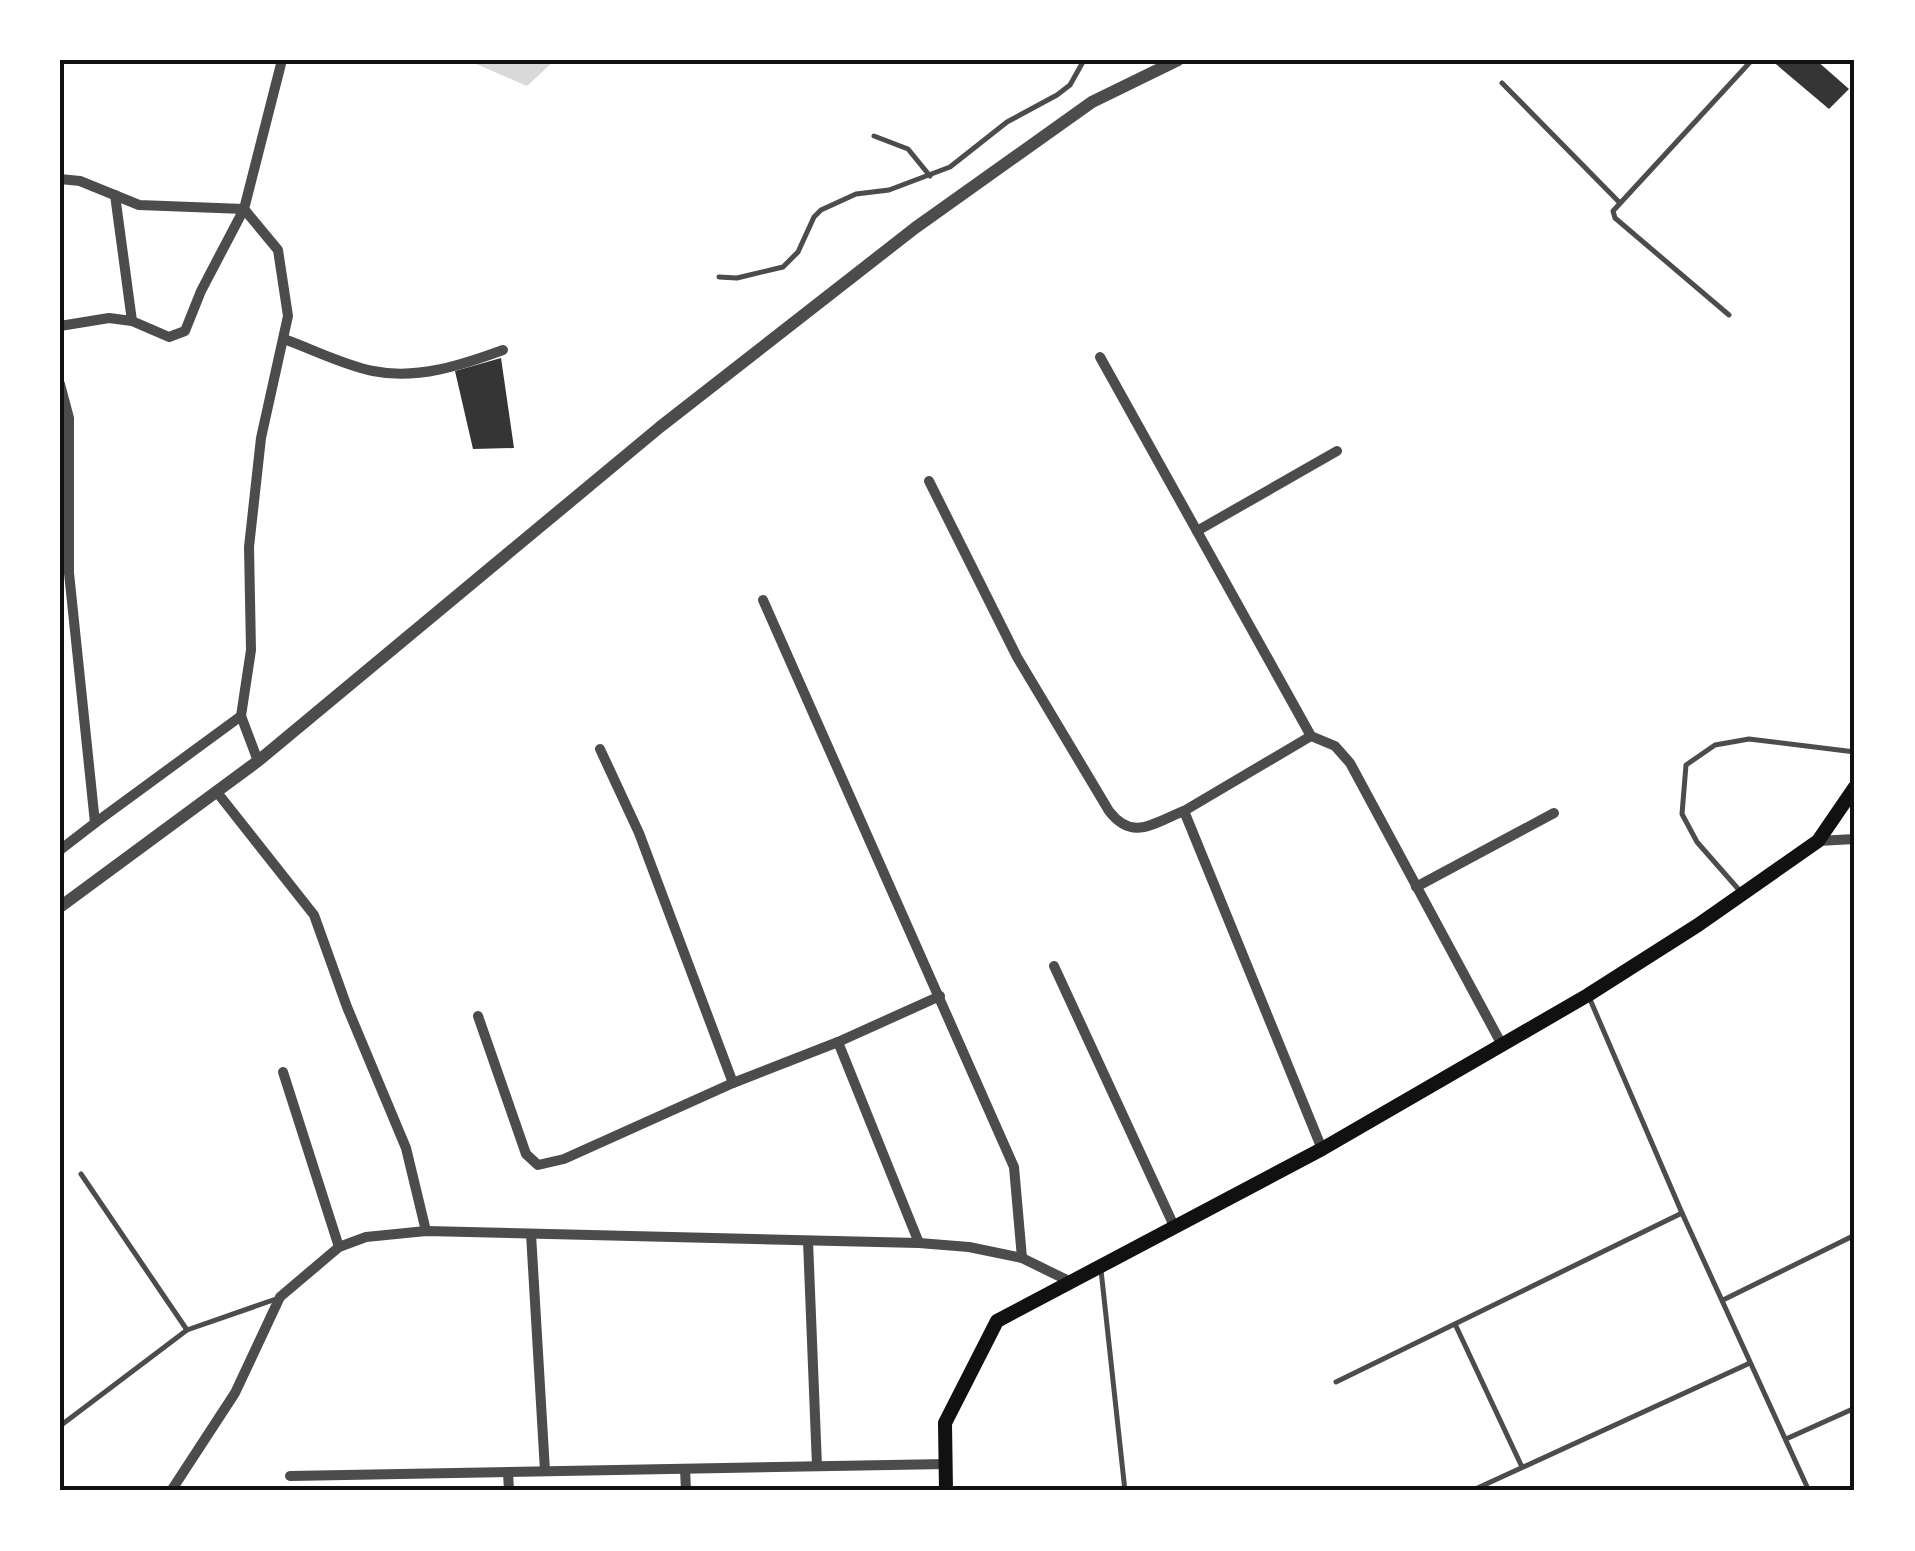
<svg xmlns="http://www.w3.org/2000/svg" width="1915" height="1551" viewBox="0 0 1915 1551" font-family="'Open Sans',sans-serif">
	<rect width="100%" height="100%" fill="#fff"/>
	<path fill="#d9d9d9" d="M467,60H555L527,86Z"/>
	<g fill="#353535">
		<path d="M1771,60H1816L1849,89L1829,109Z"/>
		<path d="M501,358L514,448L473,449L455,371Z"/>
	</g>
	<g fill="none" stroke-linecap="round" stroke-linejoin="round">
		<g stroke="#4c4c4c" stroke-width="5">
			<path d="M1502,83L1619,202"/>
			<path d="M874,136L908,149L930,176"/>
			<path d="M719,277L737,278L783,267L798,252L814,217L821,210L856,194L889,190L950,167L1007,122L1057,95L1070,85L1084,60"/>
			<path d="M1729,315L1615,218L1613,211L1752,60"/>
			<path d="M1740,891L1697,842L1682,814L1686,765L1715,745L1749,739L1855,752"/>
			<path d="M1589,997L1682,1213L1809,1491"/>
			<path d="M81,1174L187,1330"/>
			<path d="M1101,1270L1125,1491"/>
			<path d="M1723,1300L1855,1235"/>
			<path d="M1455,1324L1522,1467"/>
			<path d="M1336,1382L1682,1213"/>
			<path d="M60,1426L187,1330L279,1298"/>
			<path d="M1786,1439L1855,1408"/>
			<path d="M1471,1491L1750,1363"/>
		</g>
		<g stroke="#4c4c4c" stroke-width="10">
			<path d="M60,179L80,181L139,205L244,209L278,250L288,316L261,438L249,547L251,650L241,716L258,761"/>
			<path d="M115,195L132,321"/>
			<path d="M60,326L109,318L132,321L169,337L185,331L201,291L244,209L282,60"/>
			<path d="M284,339C312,349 343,365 373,371C417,380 462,365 503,350"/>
			<path d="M1100,357L1311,736L1335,746L1350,763L1501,1043"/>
			<path d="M60,384L69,418V573L95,823L241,716"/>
			<path d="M929,481L1017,657L1109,811C1133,842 1153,823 1184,811"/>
			<path d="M1197,531L1337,451"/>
			<path d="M763,600L1014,1167L1022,1258"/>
			<path d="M1311,736L1184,811L1322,1149"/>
			<path d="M600,749L639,833L733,1083L838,1042L919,1243"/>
			<path d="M216,791L314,915L347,1007L406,1148L426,1231"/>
			<path d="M1818,841L1855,839"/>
			<path d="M60,850L95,823"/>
			<path d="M1416,887L1554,813"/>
			<path d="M1054,966L1174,1226"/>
			<path d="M478,1016L526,1154L538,1165L564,1159L733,1083"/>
			<path d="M838,1042L940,996"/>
			<path d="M283,1072L339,1247"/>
			<path d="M531,1234L545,1471"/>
			<path d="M808,1241L817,1466"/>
			<path d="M685,1469L686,1491"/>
			<path d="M508,1472L509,1491"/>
			<path d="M290,1476L946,1464"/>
			<path d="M171,1491L235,1393L280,1297L339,1247L366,1237L426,1231L919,1243L969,1247L1022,1258L1069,1281"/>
		</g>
		<path stroke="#4c4c4c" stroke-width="12" d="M60,907L258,761L660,427L915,228L1092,102L1178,60"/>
		<path stroke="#111" stroke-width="14" d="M946,1491L945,1423L997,1321L1322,1149L1588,995L1698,925L1818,841L1855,787"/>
	</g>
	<rect width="1915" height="1551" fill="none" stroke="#ffffff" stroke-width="125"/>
	<rect x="62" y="62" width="1790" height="1426" fill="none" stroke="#111" stroke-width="4"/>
</svg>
